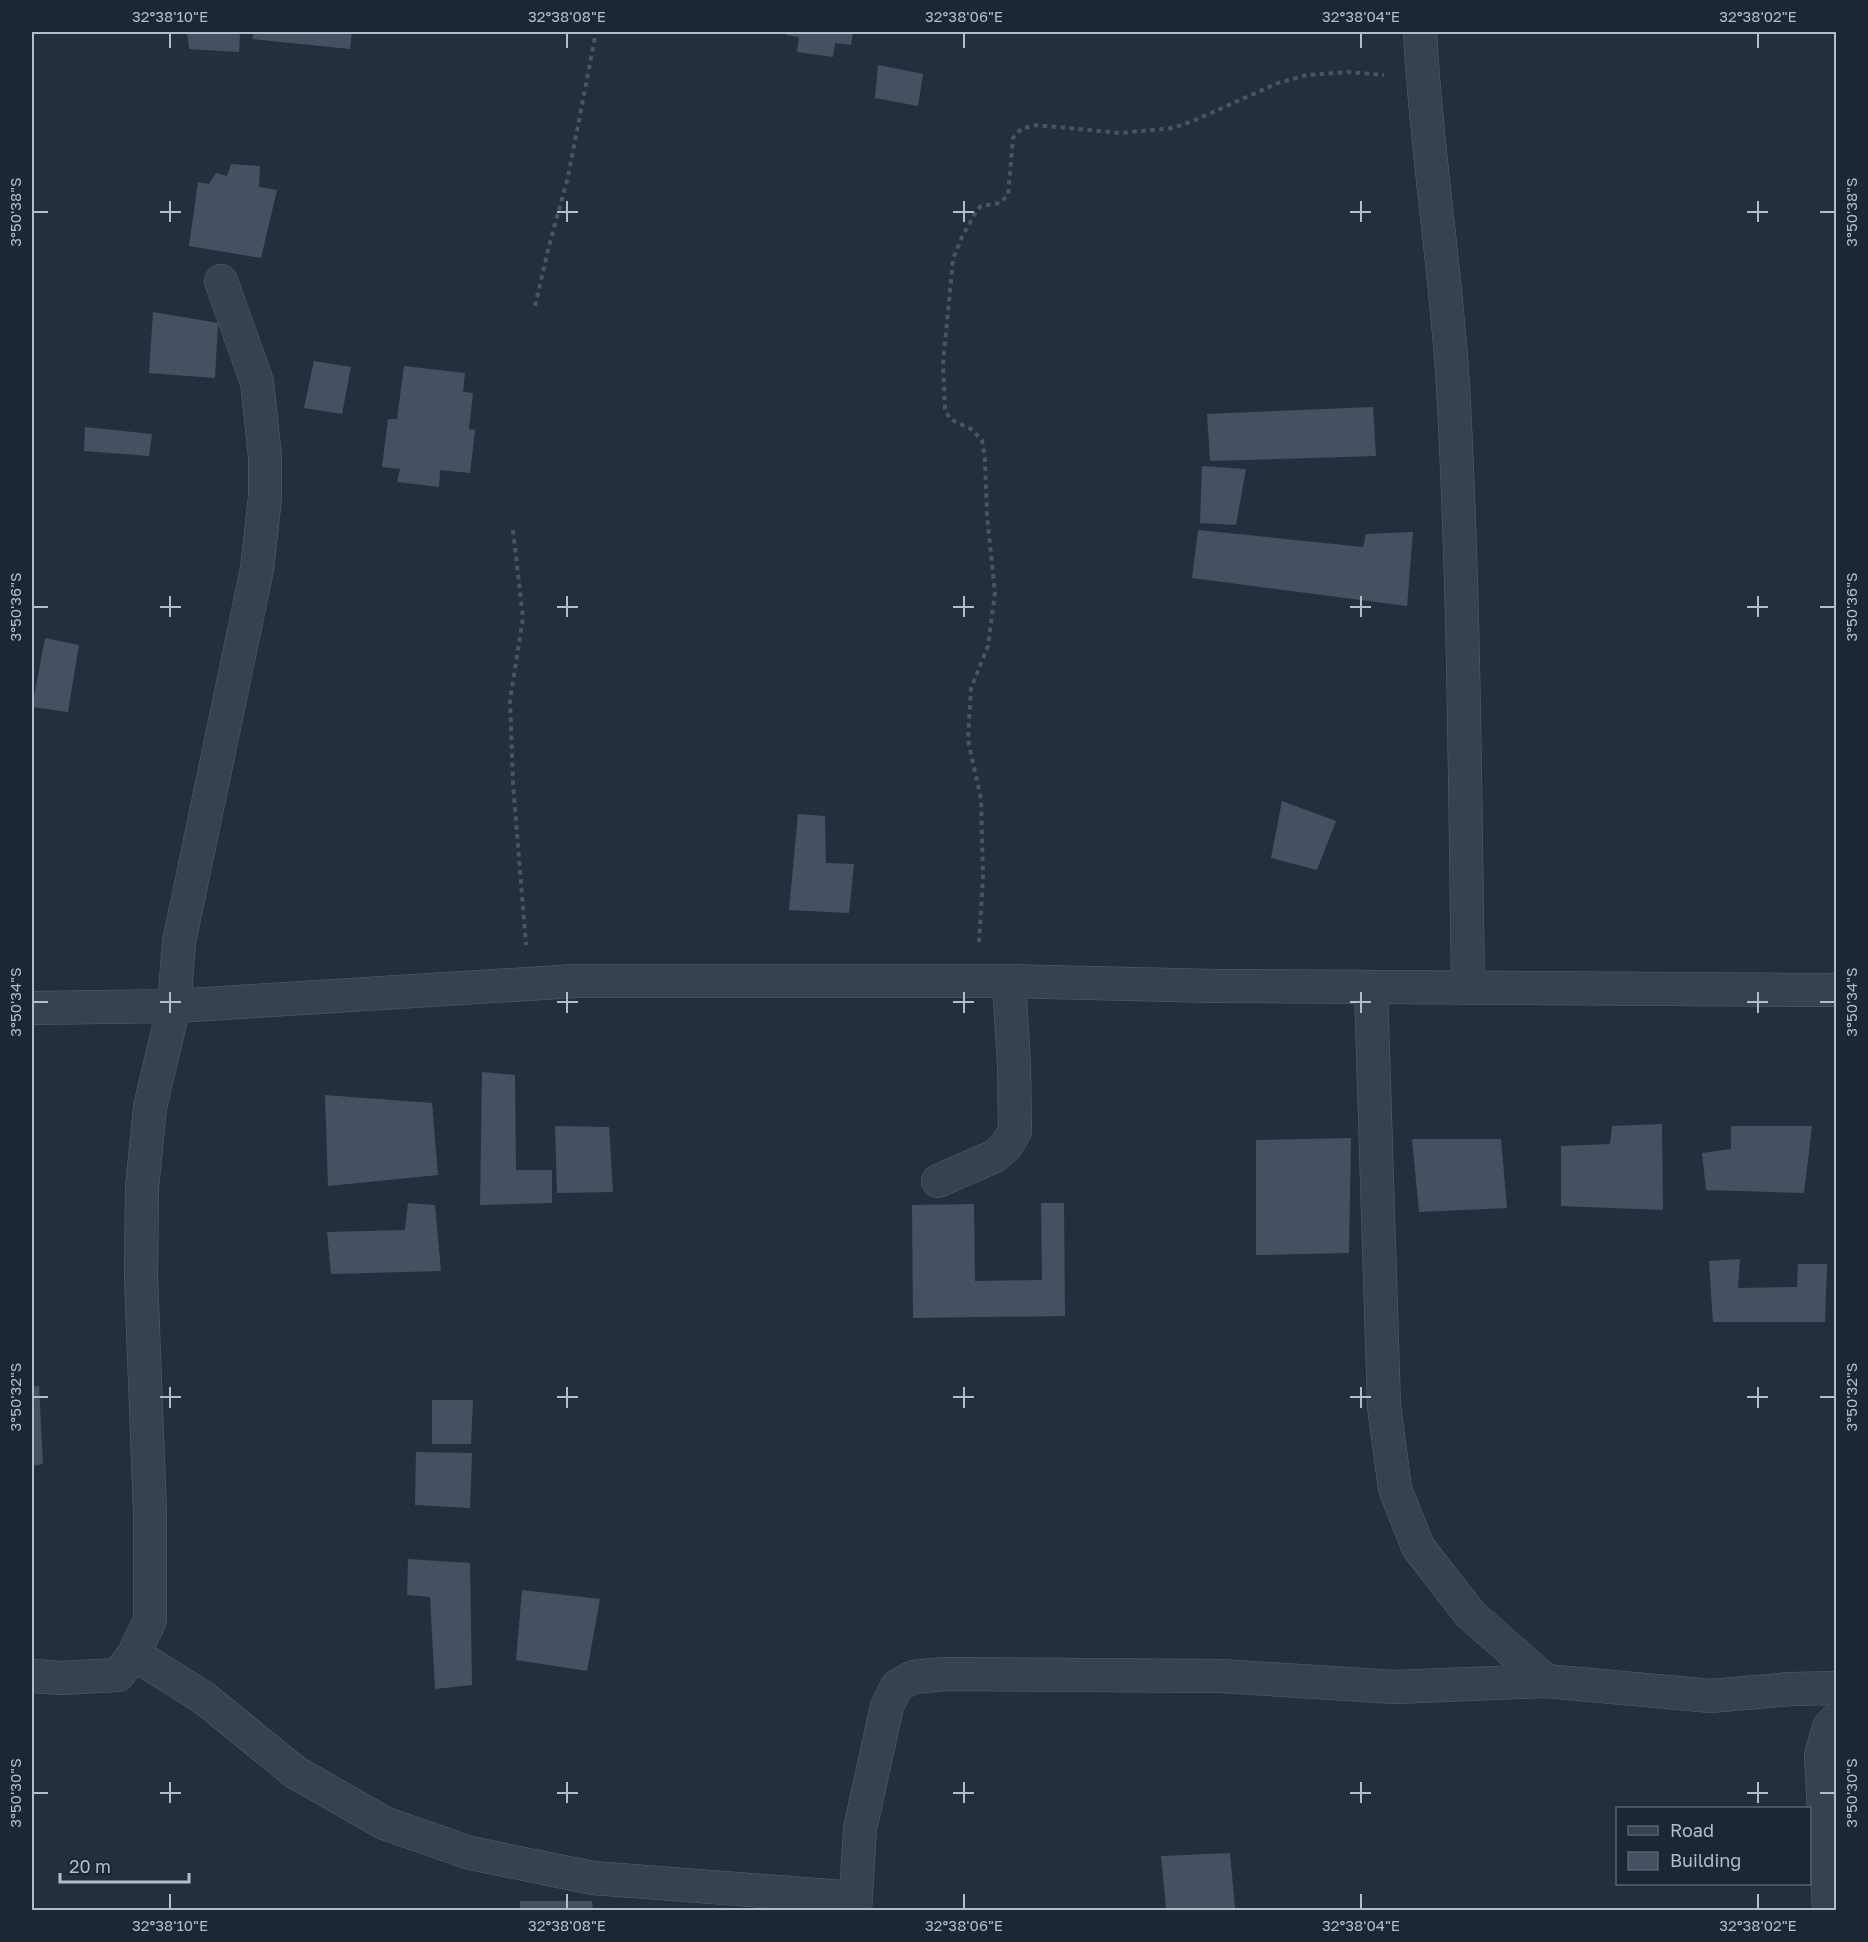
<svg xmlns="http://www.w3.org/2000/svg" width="1868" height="1942" viewBox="0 0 1868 1942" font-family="'Golos Text',sans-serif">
	<rect width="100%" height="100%" fill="#242f3e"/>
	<g fill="#455162">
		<path d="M187,32H240L239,52L189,49Z"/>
		<path d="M254,32H352L350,49L252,39Z"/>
		<path d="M786,32H853L851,45L835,43L833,57L797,52L799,37L786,35Z"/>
		<path d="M878,65L923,74L918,106L875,98Z"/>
		<path d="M231,164L260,166L259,187L277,190L261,258L189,246L198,182L209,184L216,173L227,176Z"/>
		<path d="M153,312L218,323L215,378L149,373Z"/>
		<path d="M314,361L351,367L342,414L304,408Z"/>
		<path d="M404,366L465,373L463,392L473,393L469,429L475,430L470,473L440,470L439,487L397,482L400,469L382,467L388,419H397Z"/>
		<path d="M1373,407L1376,456L1210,461L1207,414Z"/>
		<path d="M85,427L152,434L149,456L84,451Z"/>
		<path d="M1202,466L1246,469L1236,525L1200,523Z"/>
		<path d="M1198,530L1363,547L1366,534L1413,532L1407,606L1192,578Z"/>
		<path d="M45,638L79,645L68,712L32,707Z"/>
		<path d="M1282,801L1336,821L1317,870L1271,858Z"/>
		<path d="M798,814L825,816L826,863L854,864L849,913L789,910Z"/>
		<path d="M482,1072L515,1075L516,1170H552V1203L480,1205Z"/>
		<path d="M325,1095L432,1103L438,1175L328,1186Z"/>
		<path d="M1662,1124L1663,1210L1561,1206V1146L1610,1144L1612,1126Z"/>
		<path d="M555,1126L609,1127L613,1192L557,1193Z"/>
		<path d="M1731,1126H1812L1804,1193L1706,1190L1702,1153L1731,1149Z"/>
		<path d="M1351,1138L1349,1253L1256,1255V1140Z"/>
		<path d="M1412,1139H1501L1507,1208L1419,1212Z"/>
		<path d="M408,1203L435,1205L441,1271L331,1274L327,1232L405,1230Z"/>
		<path d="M1041,1203H1064L1065,1316L913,1318L912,1205L974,1204L975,1281L1042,1280Z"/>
		<path d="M1740,1259L1738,1288L1797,1287L1798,1264H1827L1825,1322H1713L1709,1261Z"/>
		<path d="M39,1386L43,1464L32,1466V1387Z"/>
		<path d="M432,1400H473L471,1444H432Z"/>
		<path d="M416,1452L472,1453L470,1508L415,1505Z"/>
		<path d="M408,1559L470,1563L472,1685L435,1689L430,1597L407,1595Z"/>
		<path d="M522,1590L600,1599L587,1671L516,1660Z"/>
		<path d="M1230,1853L1235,1908H1166L1161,1856Z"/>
		<path d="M520,1901H592L593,1910H520Z"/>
	</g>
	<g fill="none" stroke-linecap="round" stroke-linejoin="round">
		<g stroke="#565f6c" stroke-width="34">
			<g id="street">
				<path d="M1420,32C1426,150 1446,268 1453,386C1464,587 1465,788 1468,988"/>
				<path d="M1371,988L1384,1406L1395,1489L1418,1547L1470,1614L1546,1681"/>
				<path d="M32,1008L174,1006L575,981H1009L1215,986L1836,990"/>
				<path d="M938,1181L995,1156L1006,1146L1015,1131L1014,1065L1009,981"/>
				<path d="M134,1654L204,1698L295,1772L384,1823L470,1853L593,1878L855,1898"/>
				<path d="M32,1676L61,1678L118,1675L134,1654L150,1620V1513L141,1276L142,1188L150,1107L174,1006L179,942L257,569L265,497V457L257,382L221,281"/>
				<path d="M855,1910L860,1829L887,1706L897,1686L913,1677L945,1674L1221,1676L1395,1687L1546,1681L1711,1696L1791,1689L1836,1688"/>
				<path d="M1829,1910L1821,1755L1829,1727L1836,1720"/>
			</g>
		</g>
		<g stroke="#44595c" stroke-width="4" stroke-dasharray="4.5 4.5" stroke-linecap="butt">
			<path d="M535,306L549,246L568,177L596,32"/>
			<path d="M513,530L523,618L510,700L513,784L526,945"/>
			<path d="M979,942L983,877L981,799L968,740L971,688L988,646L995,593L987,515L985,460L982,440L971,429L950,419L945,409L943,364L953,259L962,237L977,210L981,206L1000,203L1008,195L1013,138L1021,129L1036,125L1120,133L1173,128L1193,121L1278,83L1307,75L1348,72L1384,75"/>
		</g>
		<use href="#street" stroke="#38414e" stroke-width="33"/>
	</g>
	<path fill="none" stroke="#b4bcc9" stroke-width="2" d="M170,33V48M567,33V48M964,33V48M1361,33V48M1758,33V48M170,201V222M567,201V222M964,201V222M1361,201V222M1758,201V222M33,212H48M160,212H181M557,212H578M953,212H974M1350,212H1371M1747,212H1768M1820,212H1835M170,596V617M567,596V617M964,596V617M1361,596V617M1758,596V617M33,607H48M160,607H181M557,607H578M953,607H974M1350,607H1371M1747,607H1768M1820,607H1835M170,992V1013M567,992V1013M964,992V1013M1361,992V1013M1758,992V1013M33,1002H48M160,1002H181M557,1002H578M953,1002H974M1350,1002H1371M1747,1002H1768M1820,1002H1835M170,1387V1408M567,1387V1408M964,1387V1408M1361,1387V1408M1758,1387V1408M33,1397H48M160,1397H181M557,1397H578M953,1397H974M1350,1397H1371M1747,1397H1768M1820,1397H1835M170,1782V1803M567,1782V1803M964,1782V1803M1361,1782V1803M1758,1782V1803M33,1793H48M160,1793H181M557,1793H578M953,1793H974M1350,1793H1371M1747,1793H1768M1820,1793H1835M170,1894V1909M567,1894V1909M964,1894V1909M1361,1894V1909M1758,1894V1909"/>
	<rect width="1868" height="1942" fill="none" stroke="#1d2633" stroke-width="66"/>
	<rect x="1616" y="1807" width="195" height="78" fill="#1d2633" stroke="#59626f" stroke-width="1.5"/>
	<rect x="1628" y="1826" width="30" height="9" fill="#38414e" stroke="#59626f" stroke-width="1.5"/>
	<text x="1670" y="1837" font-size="18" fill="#b4bcc9">Road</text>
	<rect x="1628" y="1852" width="30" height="18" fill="#455162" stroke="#59626f" stroke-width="1.5"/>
	<text x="1670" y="1867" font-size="18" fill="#b4bcc9">Building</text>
	<path d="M60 1873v9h129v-9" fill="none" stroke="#b4bcc9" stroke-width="3"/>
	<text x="69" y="1873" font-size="18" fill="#b4bcc9" stroke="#1d2633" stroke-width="4.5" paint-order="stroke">20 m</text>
	<rect x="33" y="33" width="1802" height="1876" fill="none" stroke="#b4bcc9" stroke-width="2"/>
	<g font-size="15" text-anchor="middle" fill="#b4bcc9">
		<text x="170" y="22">32°38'10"E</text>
		<text x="567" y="22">32°38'08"E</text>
		<text x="964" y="22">32°38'06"E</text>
		<text x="1361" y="22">32°38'04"E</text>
		<text x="1758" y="22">32°38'02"E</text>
		<text transform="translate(1852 212) rotate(-90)" y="5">3°50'38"S</text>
		<text transform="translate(16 212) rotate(-90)" y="5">3°50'38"S</text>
		<text transform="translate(1852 607) rotate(-90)" y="5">3°50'36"S</text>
		<text transform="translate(16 607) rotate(-90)" y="5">3°50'36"S</text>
		<text transform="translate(1852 1002) rotate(-90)" y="5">3°50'34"S</text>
		<text transform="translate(16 1002) rotate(-90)" y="5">3°50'34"S</text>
		<text transform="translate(1852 1397) rotate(-90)" y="5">3°50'32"S</text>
		<text transform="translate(16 1397) rotate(-90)" y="5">3°50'32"S</text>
		<text transform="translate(1852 1793) rotate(-90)" y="5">3°50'30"S</text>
		<text transform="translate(16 1793) rotate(-90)" y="5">3°50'30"S</text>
		<text x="170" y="1931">32°38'10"E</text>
		<text x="567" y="1931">32°38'08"E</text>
		<text x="964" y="1931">32°38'06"E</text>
		<text x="1361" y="1931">32°38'04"E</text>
		<text x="1758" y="1931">32°38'02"E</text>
	</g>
</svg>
